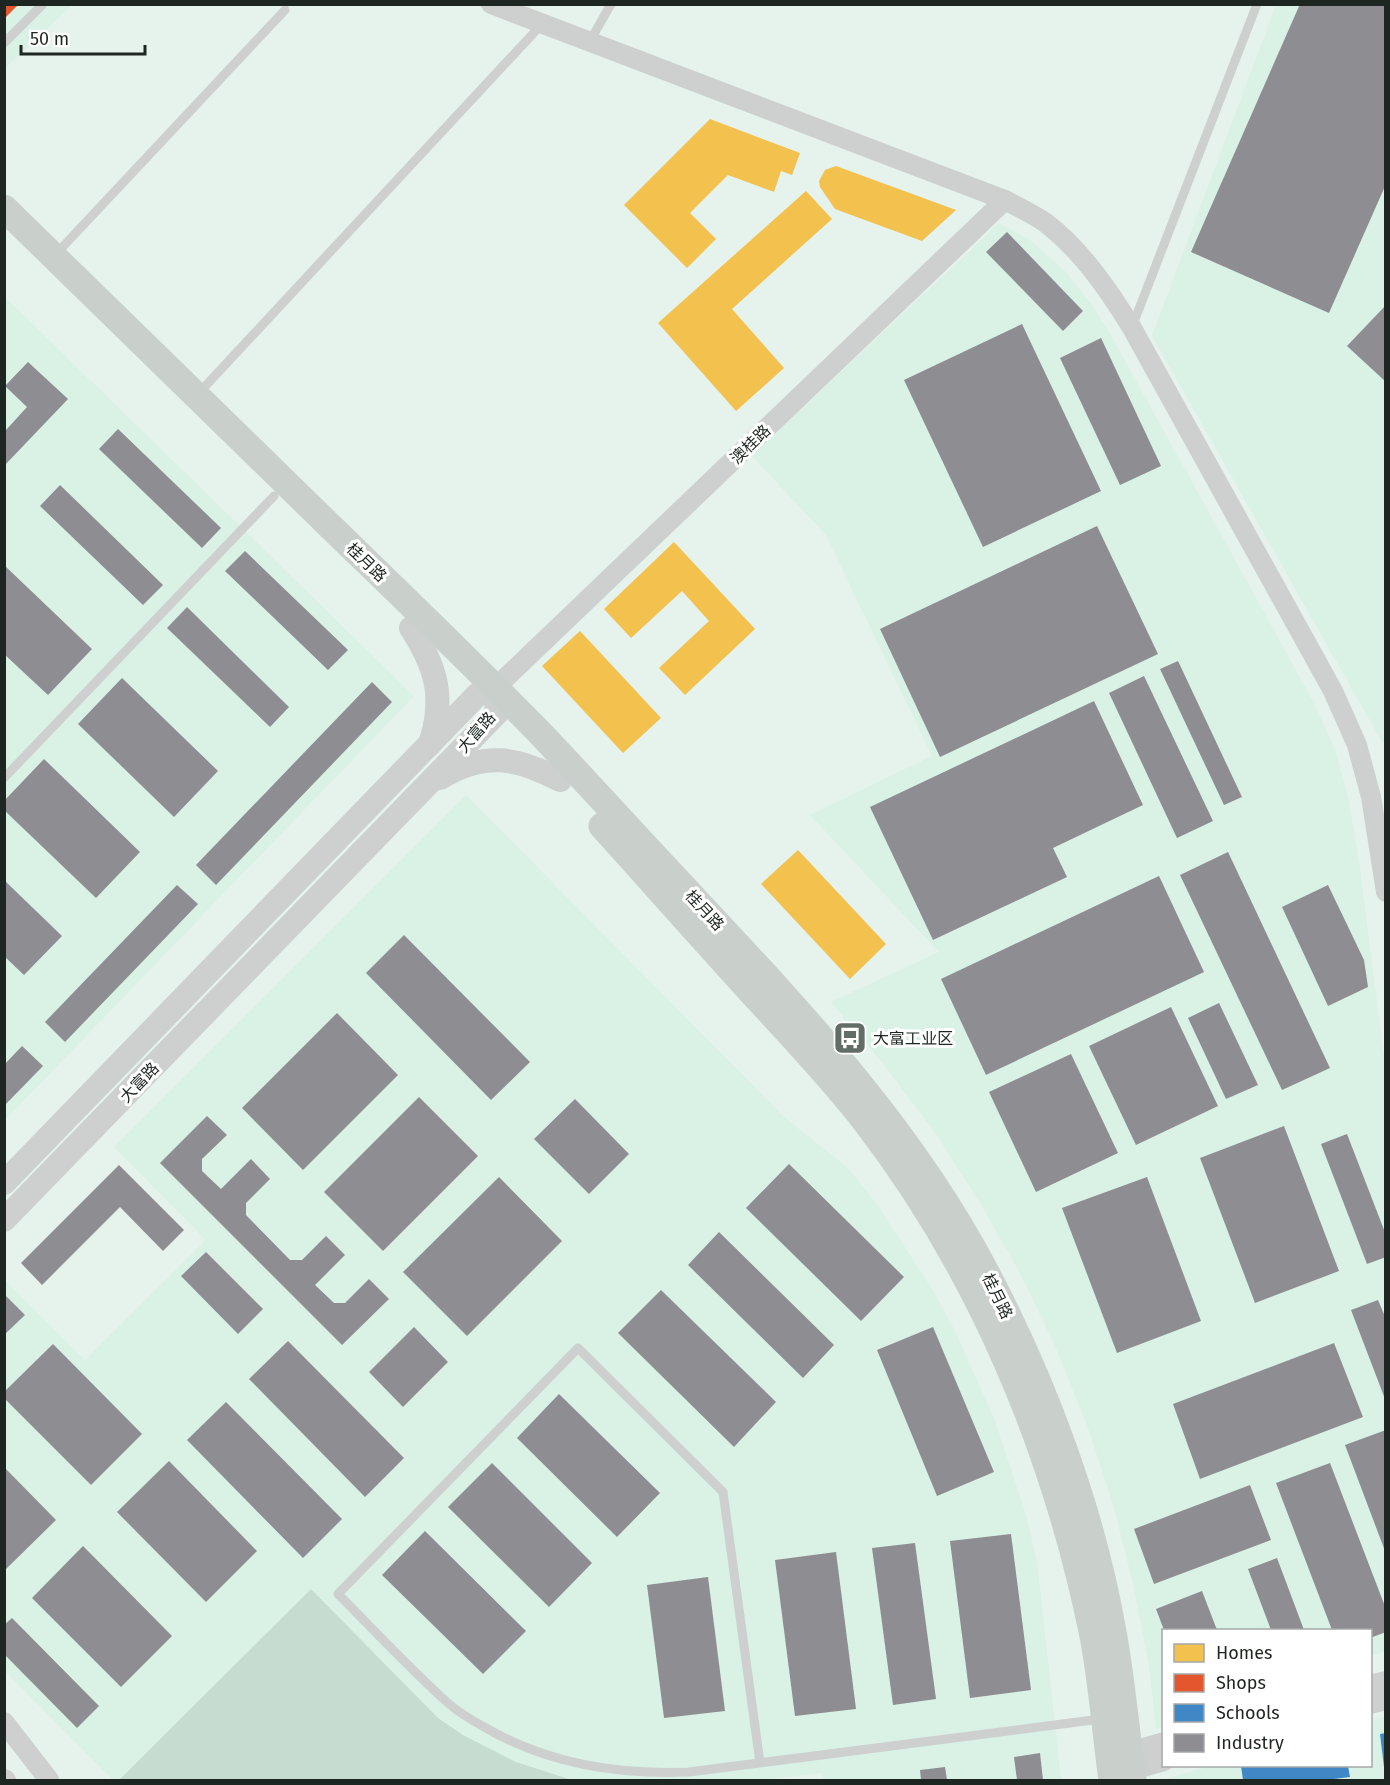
<svg xmlns="http://www.w3.org/2000/svg" width="1390" height="1785" viewBox="0 0 1390 1785" font-family="'Fira Sans','Noto Sans SC',sans-serif">
	<rect width="100%" height="100%" fill="#e6f2ec"/>
	<g fill="#daf1e5">
		<path d="M5,5H72L5,68Z"/>
		<path d="M1276,5H1385L1386,739L1382,742L1152,336Z"/>
		<path d="M999,223L1031,241L1066,272L1094,308L1113,339L1313,701L1336,752L1349,802L1359,862L1385,1064V1651L1371,1656L1370,1630H1164L1163,1727L1156,1729L1149,1666L1133,1584L1113,1504L1087,1425L1056,1348L1020,1273L979,1201L934,1131L884,1065L831,1002L939,952L810,815L932,756L826,535L752,456Z"/>
		<path d="M4,296L414,696L5,1120H4Z"/>
		<path d="M466,795L784,1117L848,1168L878,1206L932,1289L955,1331L995,1421L1026,1515L1037,1562L1061,1780H823L822,1773L759,1780H572L516,1762L463,1735L438,1718L311,1589L119,1780H113L5,1671L4,1279L85,1360L206,1240L114,1147Z"/>
		<path d="M1385,1717V1780H1165V1779L1211,1766H1370L1371,1721Z"/>
	</g>
	<path fill="#c6dcd0" d="M311,1589L438,1718L463,1735L516,1762L572,1780H119Z"/>
	<g fill="#f2c14e">
		<path d="M710,119L800,153L792,175L781,171L774,192L728,175L690,213L716,239L687,268L624,205Z"/>
		<path d="M836,166L956,210L922,241L835,209L820,187L819,181L825,170Z"/>
		<path d="M806,191L832,219L732,309L784,368L736,411L658,323Z"/>
		<path d="M674,542L755,629L685,695L659,668L709,621L682,591L631,638L604,609Z"/>
		<path d="M580,631L661,718L623,753L542,666Z"/>
		<path d="M798,850L886,944L850,979L761,884Z"/>
	</g>
	<path fill="#e4572e" d="M4,4H19L4,19Z"/>
	<g fill="#3f88c5">
		<path d="M1386,1733V1767H1384L1380,1734Z"/>
		<path d="M1241,1766H1348L1350,1777L1326,1780H1243Z"/>
	</g>
	<g fill="#8d8d92">
		<path d="M1300,4L1386,5V184L1329,313L1191,252Z"/>
		<path d="M1007,232L1083,311L1063,331L986,252Z"/>
		<path d="M1386,305V382L1347,346Z"/>
		<path d="M1022,324L1101,491L983,547L904,380Z"/>
		<path d="M1101,338L1161,466L1120,485L1060,358Z"/>
		<path d="M28,362L68,399L4,466V428L6,430L27,407L5,386Z"/>
		<path d="M118,429L221,528L202,548L99,449Z"/>
		<path d="M60,485L163,585L143,605L40,506Z"/>
		<path d="M1097,526L1158,654L940,757L880,629Z"/>
		<path d="M245,551L348,650L328,670L225,571Z"/>
		<path d="M4,565L92,649L48,695L4,654Z"/>
		<path d="M187,607L289,707L270,727L167,628Z"/>
		<path d="M1178,661L1242,797L1224,805L1160,669Z"/>
		<path d="M1144,676L1213,821L1177,838L1109,693Z"/>
		<path d="M122,678L218,771L174,817L78,724Z"/>
		<path d="M372,682L392,702L216,885L196,865Z"/>
		<path d="M1094,701L1143,805L1053,848L1067,877L933,940L870,807Z"/>
		<path d="M44,759L140,852L96,898L4,810V801Z"/>
		<path d="M1228,852L1330,1068L1282,1090L1180,875Z"/>
		<path d="M1159,876L1204,972L986,1075L941,979Z"/>
		<path d="M4,880L62,936L24,975L4,956Z"/>
		<path d="M177,885L198,904L65,1042L45,1022Z"/>
		<path d="M1328,885L1364,960L1368,987L1328,1006L1282,907Z"/>
		<path d="M404,935L530,1062L491,1100L366,973Z"/>
		<path d="M1219,1003L1258,1085L1226,1099L1188,1018Z"/>
		<path d="M1171,1007L1218,1106L1136,1145L1089,1046Z"/>
		<path d="M337,1013L398,1075L303,1170L242,1108Z"/>
		<path d="M22,1046L43,1066L5,1105V1064Z"/>
		<path d="M1071,1054L1118,1153L1036,1192L989,1092Z"/>
		<path d="M419,1097L478,1156L383,1251L324,1192Z"/>
		<path d="M575,1099L629,1154L589,1194L534,1139Z"/>
		<path d="M207,1116L227,1135L202,1159V1171L221,1189L251,1159L270,1179L246,1203V1215L290,1260H302L326,1236L345,1255L315,1285L334,1303H345L369,1279L389,1299L342,1345L160,1163Z"/>
		<path d="M1284,1126L1339,1271L1255,1303L1200,1158Z"/>
		<path d="M1347,1134L1386,1235V1257L1367,1264L1321,1144Z"/>
		<path d="M789,1164L904,1277L861,1321L746,1208Z"/>
		<path d="M119,1165L184,1230L163,1251L120,1207L42,1285L21,1263Z"/>
		<path d="M499,1177L562,1241L467,1336L403,1272Z"/>
		<path d="M1147,1177L1201,1321L1117,1353L1062,1208Z"/>
		<path d="M719,1232L834,1345L803,1378L688,1265Z"/>
		<path d="M206,1252L263,1309L238,1334L181,1276Z"/>
		<path d="M661,1290L776,1402L734,1447L618,1333Z"/>
		<path d="M4,1294L25,1315L4,1335Z"/>
		<path d="M1378,1300L1386,1319L1385,1399L1351,1310Z"/>
		<path d="M414,1327L448,1362L403,1407L369,1372Z"/>
		<path d="M933,1327L994,1472L937,1496L877,1350Z"/>
		<path d="M288,1341L404,1458L365,1497L249,1379Z"/>
		<path d="M1334,1343L1363,1417L1200,1479L1173,1404Z"/>
		<path d="M53,1344L142,1434L91,1485L4,1398V1392Z"/>
		<path d="M559,1394L660,1493L617,1537L517,1438Z"/>
		<path d="M226,1402L342,1519L303,1558L187,1440Z"/>
		<path d="M1386,1430V1551H1385L1345,1445Z"/>
		<path d="M169,1461L257,1551L206,1602L117,1512Z"/>
		<path d="M492,1463L592,1563L549,1607L448,1507Z"/>
		<path d="M1330,1463L1386,1609V1632L1370,1638V1630H1332L1276,1483Z"/>
		<path d="M4,1467L56,1520L4,1571Z"/>
		<path d="M1250,1485L1271,1540L1154,1584L1134,1529Z"/>
		<path d="M425,1531L526,1631L483,1674L382,1575Z"/>
		<path d="M1011,1534L1031,1690L970,1698L950,1541Z"/>
		<path d="M915,1543L936,1699L893,1705L872,1548Z"/>
		<path d="M83,1546L172,1636L121,1687L32,1598Z"/>
		<path d="M836,1552L856,1709L795,1716L775,1560Z"/>
		<path d="M1277,1558L1304,1630H1271L1248,1569Z"/>
		<path d="M708,1577L725,1711L664,1718L647,1585Z"/>
		<path d="M1202,1591L1217,1630H1164L1156,1609Z"/>
		<path d="M12,1618L99,1706L77,1728L4,1654V1625Z"/>
		<path d="M1040,1753L1043,1780H1017L1014,1757Z"/>
		<path d="M945,1767L947,1780H921L920,1770Z"/>
	</g>
	<g fill="none" stroke-linecap="round" stroke-linejoin="round">
		<g stroke="#cdd0ce" stroke-width="9">
			<path d="M590,41L611,4"/>
			<path d="M4,43L43,4"/>
			<path d="M55,255L285,10"/>
			<path d="M1132,327L1257,4"/>
			<path d="M198,394L542,24"/>
			<path d="M4,778L274,496"/>
			<path d="M760,1763L723,1492L578,1348L338,1594C374,1630 410,1669 448,1703C459,1713 473,1721 486,1728C548,1764 618,1775 689,1772L1101,1719"/>
		</g>
		<g stroke="#cdd0ce" stroke-width="20">
			<path d="M491,4L1005,200C1018,207 1033,214 1046,223C1082,251 1108,289 1132,328L1333,691L1357,745L1371,797L1386,892"/>
			<path d="M495,688L1005,200"/>
			<path d="M1370,1685L1386,1681"/>
			<path d="M1370,1704L1386,1700"/>
			<path d="M4,1722L49,1780"/>
			<path d="M1119,1759L1129,1752L1164,1742"/>
			<path d="M1118,1767L1132,1770L1164,1761"/>
			<path d="M4,1779L6,1780"/>
		</g>
		<g stroke="#cdd0ce" stroke-width="24">
			<path d="M411,628C437,668 445,698 430,744"/>
			<path d="M440,778C484,751 517,757 560,780"/>
			<path d="M4,1183L478,694L495,688L497,713L4,1220"/>
		</g>
		<g stroke="#c9d0cc" stroke-width="27">
			<path d="M4,208C114,315 223,422 333,529C402,596 472,663 539,732C580,775 620,819 661,863C781,992 906,1118 988,1276C1045,1385 1092,1511 1113,1632C1122,1681 1126,1731 1133,1780"/>
			<path d="M602,826C657,887 711,948 766,1008C800,1045 835,1082 865,1121C980,1270 1054,1448 1092,1631C1102,1680 1105,1731 1112,1780"/>
		</g>
	</g>
	<defs>
		<g id="bus-square" transform="scale(1.725)"><rect x="-9" y="-9" width="18" height="18" rx="4" fill="#636d68" stroke="#fff"/><path d="M-5-6H5V4H4V6H2V4H-2V6H-4V4H-5ZM-3.5-4V0h7V-4ZM-3.5 1.2v1.5H-2V1.2ZM2 1.2v1.5H3.5V1.2Z" fill="#fff"/></g>
	</defs>
	<g fill-rule="evenodd">
		<use href="#bus-square" x="850" y="1038"/>
	</g>
	<g text-anchor="middle" stroke-width="6" stroke-linejoin="round" paint-order="stroke">
		<g font-size="16" fill="#1d2621" stroke="#fff">
			<text transform="translate(750 444) rotate(-44)" y="6">澳桂路</text>
			<text transform="translate(367 562) rotate(44)" y="6">桂月路</text>
			<text transform="translate(476 732) rotate(-49)" y="6">大富路</text>
			<text transform="translate(705 910) rotate(47)" y="6">桂月路</text>
			<text transform="translate(139 1082) rotate(-46)" y="6">大富路</text>
			<text transform="translate(998 1296) rotate(64)" y="6">桂月路</text>
		</g>
		<g font-size="16" fill="#1d2621" stroke="#fff" text-anchor="start">
			<text x="873" y="1044">大富工业区</text>
		</g>
	</g>
	<rect width="1390" height="1785" fill="none" stroke="#1d2621" stroke-width="12"/>
	<rect x="1162" y="1629" width="210" height="138" fill="#ffffff" stroke="#a5a8a6" stroke-width="1.5"/>
	<rect x="1174" y="1644" width="30" height="18" fill="#f2c14e" stroke="#a5a8a6" stroke-width="1.5"/>
	<text x="1216" y="1659" font-size="18" fill="#1d2621">Homes</text>
	<rect x="1174" y="1674" width="30" height="18" fill="#e4572e" stroke="#a5a8a6" stroke-width="1.5"/>
	<text x="1216" y="1689" font-size="18" fill="#1d2621">Shops</text>
	<rect x="1174" y="1704" width="30" height="18" fill="#3f88c5" stroke="#a5a8a6" stroke-width="1.5"/>
	<text x="1216" y="1719" font-size="18" fill="#1d2621">Schools</text>
	<rect x="1174" y="1734" width="30" height="18" fill="#8d8d92" stroke="#a5a8a6" stroke-width="1.5"/>
	<text x="1216" y="1749" font-size="18" fill="#1d2621">Industry</text>
	<path d="M21 45v9h124v-9" fill="none" stroke="#1d2621" stroke-width="3"/>
	<text x="30" y="45" font-size="18" fill="#1d2621" stroke="#ffffff" stroke-width="4.5" paint-order="stroke">50 m</text>
</svg>
